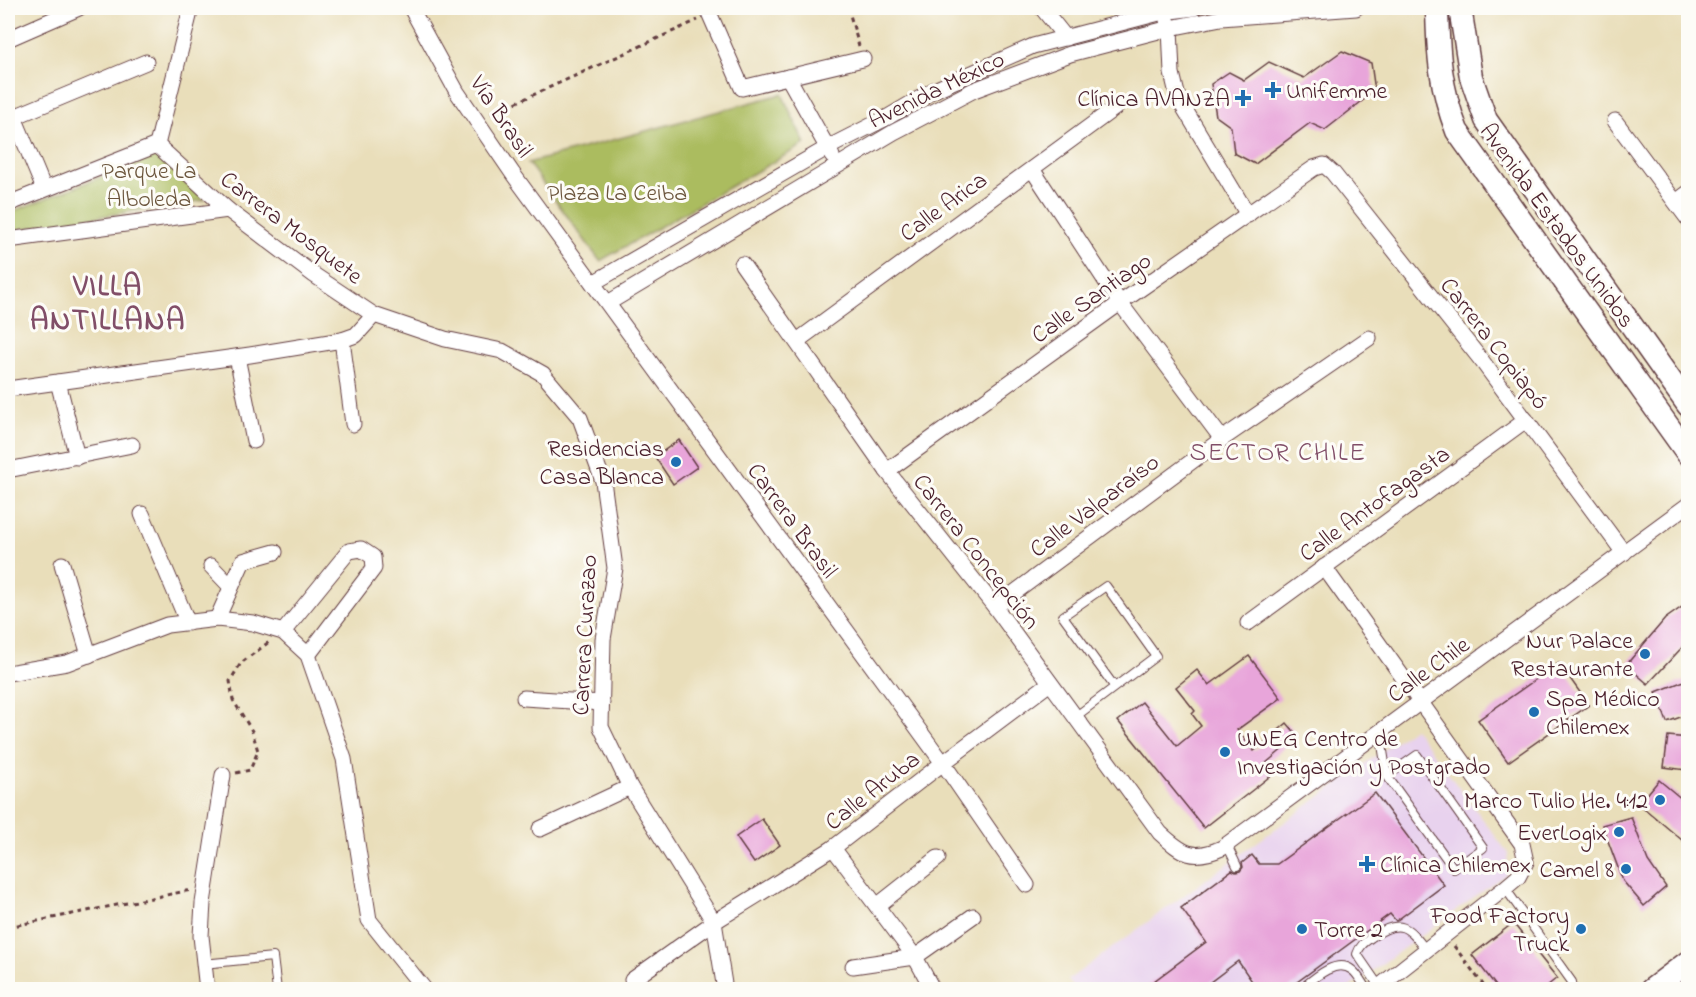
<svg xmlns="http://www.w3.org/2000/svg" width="1696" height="997" viewBox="0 0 1696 997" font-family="'Indie Flower',sans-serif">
	<rect width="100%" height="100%" fill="#fdfcf7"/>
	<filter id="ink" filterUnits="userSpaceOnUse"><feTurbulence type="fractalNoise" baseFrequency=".0167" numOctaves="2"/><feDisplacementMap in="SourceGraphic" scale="12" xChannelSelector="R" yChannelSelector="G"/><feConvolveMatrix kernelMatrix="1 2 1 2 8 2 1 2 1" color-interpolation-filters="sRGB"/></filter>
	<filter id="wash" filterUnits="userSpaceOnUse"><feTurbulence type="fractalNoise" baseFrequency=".008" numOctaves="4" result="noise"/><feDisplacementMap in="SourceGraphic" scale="24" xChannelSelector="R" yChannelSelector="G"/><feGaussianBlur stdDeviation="1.35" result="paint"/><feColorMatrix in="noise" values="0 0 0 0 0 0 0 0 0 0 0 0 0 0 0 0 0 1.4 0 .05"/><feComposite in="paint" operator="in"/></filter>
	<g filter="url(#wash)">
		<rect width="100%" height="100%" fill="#e9deba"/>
		<path fill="#e8d2ee" d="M1414,728L1508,853L1507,874L1347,989L1076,990L1068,980Z"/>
		<g fill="#abbc5f" stroke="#7a6e45" stroke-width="1.5">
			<path d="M782,94L805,144L600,261L528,163Z"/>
			<path d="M157,155L205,200L8,231V213Z"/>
		</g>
		<g id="blocks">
			<g fill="#e8a5da">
				<path d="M1342,51L1371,63L1375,91L1325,130L1310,123L1255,164L1234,153L1231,127L1216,116L1211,84L1229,72L1244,80L1269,62L1304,78Z"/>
				<path d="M679,440L697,467L673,484L655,457Z"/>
				<path d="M1689,602V640L1648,684L1626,665L1665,619Z"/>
				<path d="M1249,656L1281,698L1237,730L1254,751L1287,723L1298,736L1265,764L1273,774L1204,828L1118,721L1142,702L1177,746L1201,726L1192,714L1195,711L1176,687L1197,670L1209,685Z"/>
				<path d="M1559,663L1589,705L1508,762L1478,720Z"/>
				<path d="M1689,679V714L1667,722L1656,692Z"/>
				<path d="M1668,736L1689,738L1686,770L1664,767Z"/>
				<path d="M1659,780L1689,805V846L1639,804Z"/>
				<path d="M1375,793L1444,885L1396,921L1390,914L1286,990H1258L1238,961L1209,983L1214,990H1142L1206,942L1181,908L1232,870L1236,872L1240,871L1243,867L1242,863L1252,855L1259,864H1277Z"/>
				<path d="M1631,817L1648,861L1666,887L1644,906L1623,881L1602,825Z"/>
				<path d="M762,819L780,845L754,863L736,837Z"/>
				<path d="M1513,923L1557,978L1542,990H1499L1472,955Z"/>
			</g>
		</g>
	</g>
	<g filter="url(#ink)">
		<use href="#blocks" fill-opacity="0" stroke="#623c40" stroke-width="1.5"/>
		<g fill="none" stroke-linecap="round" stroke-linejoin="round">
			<g stroke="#623c40" stroke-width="10">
				<g id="lane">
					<path d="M1075,717L1156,656L1106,586L1063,616L1114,686"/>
					<path d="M1380,732L1387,776L1454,869L1483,848L1417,755L1387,776"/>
					<path d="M1227,845L1237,866"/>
					<path d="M1505,888L1572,982V986L1568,990"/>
					<path d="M203,964L273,957L277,990"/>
					<path d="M1379,986L1357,954C1360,945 1365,942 1372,937C1400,918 1408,926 1426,950"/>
					<path d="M1300,990C1312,980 1336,957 1352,970C1358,974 1362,983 1367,990"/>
				</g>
			</g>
			<g stroke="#623c40" stroke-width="17">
				<g id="street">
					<path d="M411,8L457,92L513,174L943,763L1027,885"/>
					<path d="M707,8L742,88L863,59"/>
					<path d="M1042,8L1066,38"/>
					<path d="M1167,20L1170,28L1172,73L1178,98L1248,215"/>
					<path d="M8,39L79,8"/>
					<path d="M788,77L832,156"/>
					<path d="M1615,121L1688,219"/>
					<path d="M157,145L228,210L314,275L374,315L445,339L502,351L543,374L580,418L603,481L615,568L603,639L601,727L630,787L714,922L725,990"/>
					<path d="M157,145L191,8"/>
					<path d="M1032,169L1120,303L1222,439"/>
					<path d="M44,189L14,117L146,62"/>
					<path d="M1676,202L1688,193"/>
					<path d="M8,204L157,145"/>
					<path d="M8,240L228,210"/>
					<path d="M742,264L887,471L995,607L1160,833C1183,854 1193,861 1222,848L1688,505"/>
					<path d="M593,283L827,148L888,117L932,91L1033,46L1163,12L1194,8"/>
					<path d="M608,303L894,132L974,90L1070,54L1170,28L1221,18L1356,8"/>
					<path d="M342,340L353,424"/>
					<path d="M797,341L1116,107"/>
					<path d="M237,357L254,441"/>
					<path d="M58,382L77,457"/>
					<path d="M8,389L250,355L342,340L356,335L374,315"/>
					<path d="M8,470L132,445"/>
					<path d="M887,471L1120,303L1314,168L1324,165L1333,173L1482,361L1624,553"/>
					<path d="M142,514L188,623"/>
					<path d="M62,564L89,655"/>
					<path d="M211,566L231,587"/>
					<path d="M1324,567L1522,844L1526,862L1518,877L1505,888L1375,990"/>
					<path d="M995,607L1222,439L1369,338"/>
					<path d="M217,619L243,561L275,552"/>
					<path d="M1248,623L1526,420"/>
					<path d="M283,632L349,551L361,549L373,557L374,568L308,655"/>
					<path d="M8,673L67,663L167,625L217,619L253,623L283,632L308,655L344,759L369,920L425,990"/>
					<path d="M524,698L602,703"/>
					<path d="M540,829L630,787"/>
					<path d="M833,848L915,957L933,990"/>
					<path d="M877,906L938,858"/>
					<path d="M853,966L915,957L973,916"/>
					<path d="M632,980L714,922L833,848L943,763L1050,683"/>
					<path d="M207,990L201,936L203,903L223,775"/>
				</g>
			</g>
			<g stroke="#623c40" stroke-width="25">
				<g id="secondary">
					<path d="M1437,8C1438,54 1440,87 1457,131L1688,454"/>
					<path d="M1460,8L1471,77L1486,120L1688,405"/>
					<path d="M1651,990L1688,962"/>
				</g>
			</g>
			<g stroke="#623c40" stroke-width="3" stroke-dasharray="4.5 4.5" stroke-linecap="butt">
				<path d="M848,8L859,46"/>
				<path d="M491,114L698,20"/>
				<path d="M236,773L250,770L258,751L252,731L233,700L230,681L241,663L269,642"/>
				<path d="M8,927L191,890"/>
				<path d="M1454,946L1487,990"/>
				<path d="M8,962L15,990"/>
			</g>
			<use href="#lane" stroke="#fff" stroke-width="8"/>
			<use href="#street" stroke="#fff" stroke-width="15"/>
			<use href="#secondary" stroke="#fff" stroke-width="22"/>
		</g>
	</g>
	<g fill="#1f6fb2" stroke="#fdfcf7" stroke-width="2">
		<path d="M1270 81h6v6h6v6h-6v6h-6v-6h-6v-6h6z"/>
		<path d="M1240 89h6v6h6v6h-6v6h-6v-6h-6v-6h6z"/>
		<circle cx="676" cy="462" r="6"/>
		<circle cx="1645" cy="654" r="6"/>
		<circle cx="1534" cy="712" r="6"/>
		<circle cx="1225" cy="752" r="6"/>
		<circle cx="1660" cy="800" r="6"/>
		<circle cx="1619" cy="832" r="6"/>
		<path d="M1364 855h6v6h6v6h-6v6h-6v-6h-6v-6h6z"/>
		<circle cx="1626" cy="869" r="6"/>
		<circle cx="1302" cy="929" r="6"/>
		<circle cx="1581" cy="929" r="6"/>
	</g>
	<g text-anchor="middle" stroke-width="6" stroke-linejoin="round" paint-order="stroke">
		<g font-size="24" fill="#4a1f2b" stroke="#fdfcf7">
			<text transform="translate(936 89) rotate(-26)" y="8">Avenida México</text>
			<text transform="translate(502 116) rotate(56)" y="8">Vía Brasil</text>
			<text transform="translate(943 206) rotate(-36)" y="8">Calle Arica</text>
			<text transform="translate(1558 225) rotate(54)" y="8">Avenida Estados Unidos</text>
			<text transform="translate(292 227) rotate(37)" y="8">Carrera Mosquete</text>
			<text transform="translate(1091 297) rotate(-35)" y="8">Calle Santiago</text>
			<text transform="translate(1495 343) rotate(52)" y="8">Carrera Copiapó</text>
			<text transform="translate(1374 503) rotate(-36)" y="8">Calle Antofagasta</text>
			<text transform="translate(1094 505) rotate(-37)" y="8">Calle Valparaíso</text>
			<text transform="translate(793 520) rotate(54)" y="8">Carrera Brasil</text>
			<text transform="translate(977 551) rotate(52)" y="8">Carrera Concepción</text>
			<text transform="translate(584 635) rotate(-87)" y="8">Carrera Curazao</text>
			<text transform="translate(1428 669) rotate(-36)" y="8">Calle Chile</text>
			<text transform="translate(872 790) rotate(-38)" y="8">Calle Aruba</text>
		</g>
		<g font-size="24" fill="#4a1f2b" stroke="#fdfcf7" text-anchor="end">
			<text x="1286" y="98" text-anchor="start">Unifemme</text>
			<text x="1230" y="106">Clínica AVANZA</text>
			<text x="664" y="456">Residencias<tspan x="664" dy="28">Casa Blanca</tspan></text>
			<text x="1633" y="648">Nur Palace<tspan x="1633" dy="28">Restaurante</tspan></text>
			<text x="1546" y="706" text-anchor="start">Spa Médico<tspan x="1546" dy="28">Chilemex</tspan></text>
			<text x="1237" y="746" text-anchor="start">UNEG Centro de<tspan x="1237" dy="28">Investigación y Postgrado</tspan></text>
			<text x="1648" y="808">Marco Tulio He. 4:12</text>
			<text x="1607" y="840">EverLogix</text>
			<text x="1380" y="872" text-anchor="start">Clínica Chilemex</text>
			<text x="1614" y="877">Camel 8</text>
			<text x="1569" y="923">Food Factory<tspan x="1569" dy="28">Truck</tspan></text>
			<text x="1314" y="937" text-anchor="start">Torre 2</text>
		</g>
		<g font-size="24" fill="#6c563d" stroke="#fdfcf7">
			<text x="149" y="178">Parque La<tspan x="149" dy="28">Alboleda</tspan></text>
			<text x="617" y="200">Plaza La Ceiba</text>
		</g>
		<g font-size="26" letter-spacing="1.5" fill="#814e68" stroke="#fdfcf7">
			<text x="1278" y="460">SECTOR CHILE</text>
		</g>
		<g font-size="30" font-weight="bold" letter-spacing="1.5" fill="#814e68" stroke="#fdfcf7">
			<text x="108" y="295">VILLA<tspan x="108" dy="34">ANTILLANA</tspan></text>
		</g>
	</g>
	<rect width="1696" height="997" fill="none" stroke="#fdfcf7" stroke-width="30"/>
</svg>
